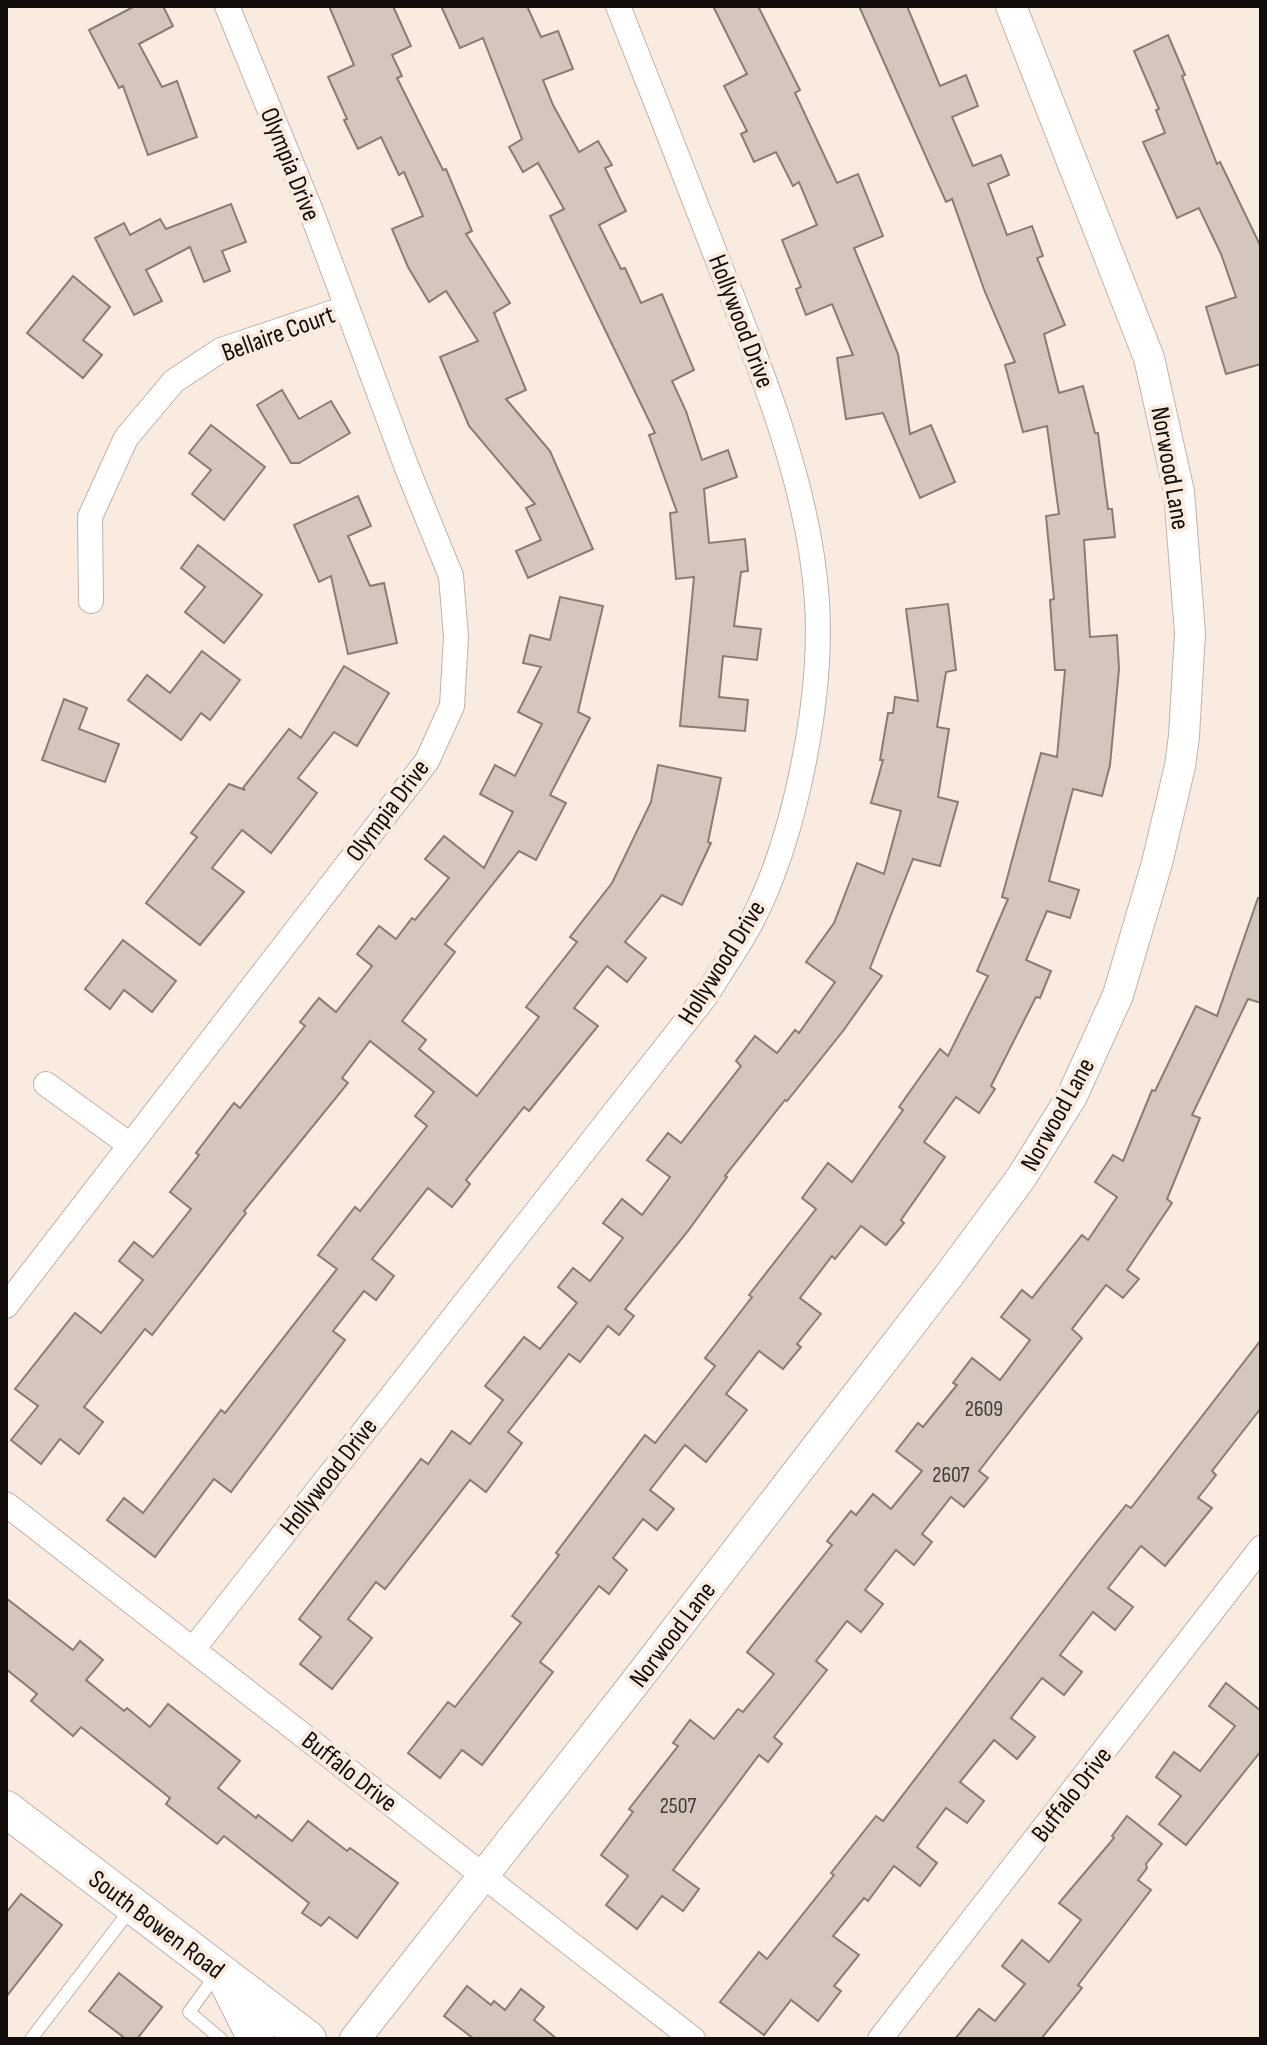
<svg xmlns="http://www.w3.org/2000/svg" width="1267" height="2045" viewBox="0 0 1267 2045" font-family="'Sofia Sans Condensed',sans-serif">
	<rect width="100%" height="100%" fill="#faebe1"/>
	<g fill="#d4c6bd" stroke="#897c73" stroke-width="2">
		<path d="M135,6H163L173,26L139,44L162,87L177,81L197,137L148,155L123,86L119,88L89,30Z"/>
		<path d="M329,6H393L411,46L392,55L402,76L397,78L443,170L446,169L472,231L466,234L510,303L494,313L526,390L506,399L550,451L593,549L528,578L516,551L541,540L526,508L535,504L469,426L440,357L478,341L446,291L429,302L408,267L392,229L423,216L404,172L399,175L381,137L358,149L344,120L347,119L328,77L354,65Z"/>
		<path d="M441,6H527L541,37L558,31L573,69L543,80L553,105L579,152L598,141L612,165L605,168L626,211L599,225L621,269L625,268L641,303L662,294L694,370L672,381L686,411L702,460L728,450L737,477L704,489L709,543L745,539L748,571L741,572L734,626L761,629L757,660L723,656L719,697L748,700L745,731L680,726L694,577L676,579L670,513L677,512L649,435L655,433L550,216L564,209L538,163L523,172L509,147L522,139L483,38L460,48Z"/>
		<path d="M713,6H758L800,90L795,93L837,183L858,174L883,236L854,248L898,354L910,434L931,425L955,482L920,498L883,413L846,419L837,358L853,355L832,304L806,315L796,289L801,287L782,240L817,225L799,182L793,186L776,152L754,162L741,134L747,131L724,86L747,74Z"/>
		<path d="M859,6H907L940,86L966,75L978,106L952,117L973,166L1001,155L1009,175L988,184L1007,235L1032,226L1043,256L1037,258L1065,325L1044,334L1059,393L1083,386L1095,433H1098L1108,509H1112L1115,537L1084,540L1090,637L1117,635L1119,669L1110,765L1102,796L1073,789L1049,881L1079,890L1070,918L1047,911L1026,960L1051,971L1040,998L1036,997L991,1086L995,1089L979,1113L956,1097L924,1142L945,1157L901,1220L904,1223L886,1245L861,1226L835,1259L832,1256L800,1298L821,1314L797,1344L801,1347L783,1369L759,1351L726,1394L747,1410L706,1462L685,1445L650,1490L674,1509L657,1530L643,1519L613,1558L627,1570L609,1594L599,1586L540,1662L553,1672L482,1765L462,1750L440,1778L408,1753L448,1702L455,1707L521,1623L512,1616L559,1555L556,1553L645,1435L655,1443L715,1366L705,1358L752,1297L749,1295L816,1209L802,1198L828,1163L852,1182L903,1110L899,1107L940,1049L948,1056L988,976L977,971L1008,899L1002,897L1041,753L1057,757L1065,670H1055L1050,600L1054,599L1046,516L1059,514L1047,426L1023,432L1005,365L1015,362L985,292L952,199L946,202Z"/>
		<path d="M1168,35L1185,75L1182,76L1217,164L1220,162L1261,247V364L1226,374L1206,307L1236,297L1221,254L1199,208L1177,218L1143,142L1165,133L1156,110L1159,109L1134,51Z"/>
		<path d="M231,204L246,242L222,251L230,271L204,282L190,247L146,270L162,301L134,315L95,238L124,223L130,235L160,219L166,229Z"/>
		<path d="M73,276L110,307L83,340L102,355L83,378L27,333Z"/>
		<path d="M282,390L299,419L331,401L350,433L299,463H291L257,405Z"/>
		<path d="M211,425L265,467L224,520L192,494L211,470L189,453Z"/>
		<path d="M358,496L371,526L348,536L370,586L384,583L397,643L348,654L331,576L319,582L294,525Z"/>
		<path d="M198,545L262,595L224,643L185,612L205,587L181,568Z"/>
		<path d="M560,597L603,606L578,712L590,718L550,795L566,803L536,860L519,851L445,944L455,952L402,1021L426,1040L419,1049L477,1096L539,1017L526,1007L577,942L570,937L612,883L651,802L658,765L721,778L708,842L711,843L682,905L662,895L625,942L646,958L627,982L607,966L574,1008L598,1026L529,1111L524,1107L466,1180L470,1184L452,1207L428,1188L372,1259L394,1276L376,1300L364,1291L333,1331L345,1340L231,1492L214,1479L155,1557L107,1520L124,1498L143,1513L221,1410L225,1413L337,1269L318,1255L355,1207L360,1211L427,1126L415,1116L434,1092L370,1041L342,1078L348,1083L244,1211L246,1213L190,1286L152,1335L145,1329L84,1407L103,1422L79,1454L60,1439L41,1464L11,1440L38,1406L15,1389L75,1313L101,1333L143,1280L119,1261L134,1242L153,1257L191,1209L170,1192L199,1155L196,1153L234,1103L240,1108L305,1026L300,1022L319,998L336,1012L372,966L357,954L379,926L396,939L412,918L415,920L449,878L425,859L444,836L484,868L513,812L480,794L495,765L515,776L542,724L518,712L541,667L523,663L530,635L550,640Z"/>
		<path d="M948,604L956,670L946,672L937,727L949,729L938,797L958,802L940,866L913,859L870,968L882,976L843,1031L787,1101L785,1100L725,1176L727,1177L688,1231L625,1309L634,1316L619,1335L608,1326L580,1362L569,1354L508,1432L522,1443L486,1492L470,1480L385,1589L376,1582L348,1619L372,1638L332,1689L300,1664L321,1637L299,1619L421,1459L428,1464L452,1431L470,1444L503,1400L485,1386L524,1337L540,1349L577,1303L558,1287L573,1268L590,1281L623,1238L603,1223L622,1199L642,1215L670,1177L647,1160L668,1133L681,1143L741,1066L736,1061L755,1036L777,1053L795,1030L799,1033L835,982L806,962L834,923L857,863L884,874L901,811L871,803L883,760H880L888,713H893L895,697L918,701L906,609Z"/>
		<path d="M202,651L240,680L210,720L201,713L181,740L128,700L147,675L170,693Z"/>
		<path d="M344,666L389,693L357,746L334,732L298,778L317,793L271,853L242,830L212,868L244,892L200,945L146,903L197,837L191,833L229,784L245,790L243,788L289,729L301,738Z"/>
		<path d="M64,699L87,708L79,729L119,744L105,782L42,760Z"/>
		<path d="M1258,898H1261V1003L1248,999L1192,1115L1200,1118L1167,1199L1172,1203L1127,1270L1139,1279L1123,1298L1106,1285L1072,1329L1082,1338L979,1471L988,1478L964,1507L951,1497L922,1534L932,1542L914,1565L896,1550L865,1590L883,1604L861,1632L847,1621L816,1661L827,1670L774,1737L782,1744L768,1762L759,1755L673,1870L699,1889L683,1911L662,1896L637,1929L606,1905L628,1876L601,1855L633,1812L629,1809L678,1746L673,1743L690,1720L714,1739L738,1709L743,1712L774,1674L747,1652L832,1545L827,1541L851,1511L856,1515L873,1494L891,1509L922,1471L896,1451L918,1423L923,1427L957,1385L953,1383L972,1358L1000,1380L1030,1340L1001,1317L1022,1290L1032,1298L1082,1235L1088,1240L1117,1197L1095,1182L1113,1155L1123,1161L1152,1090L1155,1091L1196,1006L1217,1016Z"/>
		<path d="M123,940L176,981L152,1012L124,990L110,1009L85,989Z"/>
		<path d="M1261,1340V1408L1212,1471L1216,1475L1198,1498L1212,1508L1165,1566L1141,1546L1108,1588L1133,1607L1115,1630L1093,1612L1060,1655L1082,1672L1064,1695L1042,1678L1011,1718L1035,1737L1017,1759L994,1740L960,1782L984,1801L967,1823L946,1808L917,1847L937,1863L920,1886L894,1866L868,1901L864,1898L833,1936L859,1955L834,1986L841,1991L818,2021L791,2000L764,2035L720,2002L759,1952L767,1959L834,1875L831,1873L876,1816L883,1821L1087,1554L1126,1505L1131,1508Z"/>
		<path d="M6,1598L73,1650L80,1641L103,1660L86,1680L124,1711L127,1708L150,1727L168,1704L240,1761L218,1788L256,1818L258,1815L292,1841L308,1821L347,1851L350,1848L398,1883L357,1938L329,1917L321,1926L302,1913L309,1903L224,1836L217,1844L166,1804L170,1798L81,1727L73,1736L31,1701L37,1694L6,1669Z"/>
		<path d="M1226,1683L1261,1711V1751L1186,1845L1159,1824L1181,1796L1156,1777L1174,1752L1200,1771L1235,1726L1209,1706Z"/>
		<path d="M1127,1816L1162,1844L1146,1864L1147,1868L1138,1880L1151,1890L1078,1985L1082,1988L1041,2039H955L979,2009L995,2021L1025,1984L1002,1966L1022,1940L1049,1962L1081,1920L1059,1903L1114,1838L1112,1836Z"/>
		<path d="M21,1894L62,1925L6,1997V1913Z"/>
		<path d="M119,1973L162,2007L137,2039H126L89,2011Z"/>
		<path d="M467,1986L491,2005L494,2001L505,2010L521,1989L544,2007L534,2020L557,2039H474L444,2016Z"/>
	</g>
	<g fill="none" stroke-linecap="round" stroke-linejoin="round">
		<g stroke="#c0b2a9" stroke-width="14">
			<g id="service">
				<path d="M217,1974L189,2012L221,2039"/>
				<path d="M31,2039L131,1909"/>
			</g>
		</g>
		<g stroke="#c0b2a9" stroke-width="26">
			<g id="minor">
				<path d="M91,601L90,517L126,438L174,381L221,350L346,308"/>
				<path d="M46,1084L130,1145"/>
				<path d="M6,1306L427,761L452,706L456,637L451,576L407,468L311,211L227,6"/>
				<path d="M6,1504L693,2039"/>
				<path d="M194,1648L705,997C721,971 739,946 753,919C796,835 823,696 817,602C810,491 763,373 722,271C688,183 653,94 618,6"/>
				<path d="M880,2039L1261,1548"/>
			</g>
		</g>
		<g stroke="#c0b2a9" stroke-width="32">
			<path id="tertiary" d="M355,2039L633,1685L950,1274L1021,1178L1072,1096L1118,995L1157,863L1180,766L1184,736L1190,633L1179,492L1149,358L1011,6"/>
		</g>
		<g stroke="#c0b2a9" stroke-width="38">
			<g id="secondary">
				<path d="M6,1809L308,2039"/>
				<path d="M229,1985L256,2039"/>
			</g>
		</g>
		<use href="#service" stroke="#fff" stroke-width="12"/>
		<use href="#minor" stroke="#fff" stroke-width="24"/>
		<use href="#tertiary" stroke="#fff" stroke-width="30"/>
		<use href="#secondary" stroke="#fff" stroke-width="36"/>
	</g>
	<g text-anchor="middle" stroke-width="8" stroke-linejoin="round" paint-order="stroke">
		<g font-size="22" fill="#423b37">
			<text x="984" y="1416">2609</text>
			<text x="951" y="1482">2607</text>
			<text x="678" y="1813">2507</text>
		</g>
		<g font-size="26" fill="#120d0a" stroke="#faebe1">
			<text transform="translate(291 164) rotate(68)" y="9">Olympia Drive</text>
			<text transform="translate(742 321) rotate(69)" y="9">Hollywood Drive</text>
			<text transform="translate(278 333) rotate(-20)" y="9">Bellaire Court</text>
			<text transform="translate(1171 468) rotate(80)" y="9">Norwood Lane</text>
			<text transform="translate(387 810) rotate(-53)" y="9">Olympia Drive</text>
			<text transform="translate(721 962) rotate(-58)" y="9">Hollywood Drive</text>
			<text transform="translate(1057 1114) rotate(-61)" y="9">Norwood Lane</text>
			<text transform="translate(328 1476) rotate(-52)" y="9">Hollywood Drive</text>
			<text transform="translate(672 1634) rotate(-53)" y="9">Norwood Lane</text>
			<text transform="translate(350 1771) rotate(38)" y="9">Buffalo Drive</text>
			<text transform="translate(1071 1794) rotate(-52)" y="9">Buffalo Drive</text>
			<text transform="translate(157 1924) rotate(37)" y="9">South Bowen Road</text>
		</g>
	</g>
	<rect width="1267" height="2045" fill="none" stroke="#120d0a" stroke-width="16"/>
</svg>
